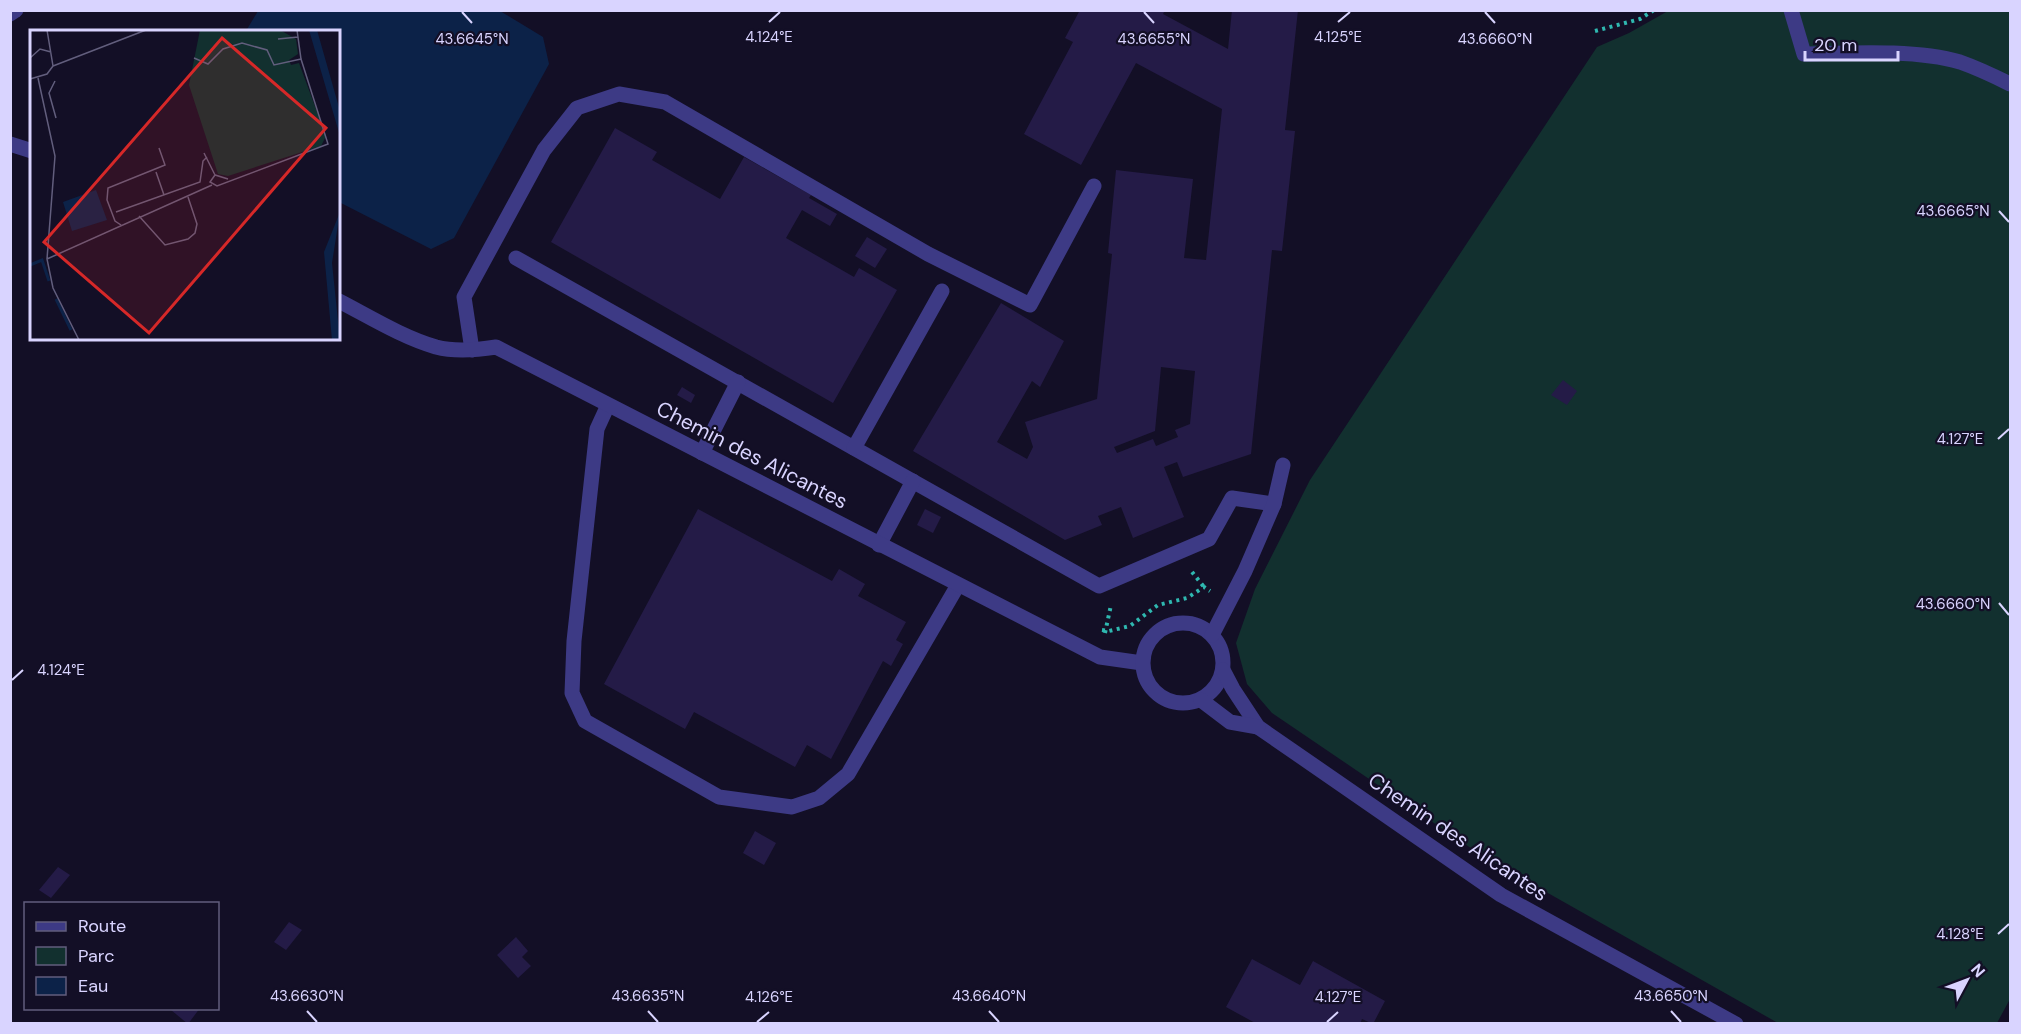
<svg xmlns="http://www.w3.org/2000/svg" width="2021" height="1034" viewBox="0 0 2021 1034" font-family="'DM Sans',sans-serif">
	<rect width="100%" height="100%" fill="#130f26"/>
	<path fill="#12302f" d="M1668,11H2010V999L1997,1023H1778L1484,857L1272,713L1247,684L1236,643L1255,589L1310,480L1597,47L1629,33Z"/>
	<path fill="#0c2248" d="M258,11H500L543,37L549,64L454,238L431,249L339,202V32L246,31Z"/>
	<g fill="#241b47" fill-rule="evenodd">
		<path d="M1080,10H1165L1163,14L1228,49L1232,10H1298L1285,130L1295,131L1282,251L1272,250L1251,454L1183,477L1177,462L1164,467L1184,517L1133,538L1121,507L1098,516L1102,525L1065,540L913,451L1001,303L1064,341L1040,387L1032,381L997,442L1027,459L1033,447L1025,422L1097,399L1112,254L1108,253L1116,170L1193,179L1184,258L1206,260L1222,109L1136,63L1081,165L1024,134L1073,42L1065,38ZM1161,367L1195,371L1190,424L1175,430L1178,437L1156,446L1153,439L1117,453L1114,447L1155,431Z"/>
		<path d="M615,128L657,152L652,160L720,199L744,157L811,195L809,198L837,214L830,226L802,210L786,238L854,277L859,268L897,290L833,403L551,242Z"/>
		<path d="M867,237L887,249L875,268L855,256Z"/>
		<path d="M1563,380L1577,391L1567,405L1551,395Z"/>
		<path d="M682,387L695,395L691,403L677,395Z"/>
		<path d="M698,509L832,581L839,569L865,584L858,596L906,622L896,640L903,644L891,666L883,661L831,759L807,745L795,767L694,712L685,729L604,684Z"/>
		<path d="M925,509L941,517L933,533L917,525Z"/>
		<path d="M755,831L776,843L764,865L743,853Z"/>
		<path d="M58,867L70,875L51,898L39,890Z"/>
		<path d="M289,922L302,930L286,950L274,942Z"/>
		<path d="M516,937L528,951L522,957L531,966L518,978L497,955Z"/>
		<path d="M1252,959L1300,985L1313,961L1385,1001L1373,1024L1362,1019L1360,1024H1257L1226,1007Z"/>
		<path d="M172,1008H200L188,1024L171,1010Z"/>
	</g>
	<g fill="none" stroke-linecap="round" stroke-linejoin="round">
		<g stroke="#2fb8b0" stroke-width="4" stroke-dasharray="3 4.5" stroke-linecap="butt">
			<path d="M1595,31L1640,19L1654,10"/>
			<path d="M1192,572L1204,587"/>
			<path d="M1102,630L1109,631L1130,626L1158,605L1187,598L1204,587L1210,591"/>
			<path d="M1105,633L1111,605"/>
		</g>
		<g stroke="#3d3a85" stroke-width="15">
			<path d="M1791,10L1804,54C1851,53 1915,49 1960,62C1977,68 1994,76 2010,84"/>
			<path d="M516,258L1099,586L1209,539L1232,498L1274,504"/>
			<path d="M472,350L464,297L544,150L577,108L619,94L665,102L928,254L1030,305L1094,186"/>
			<path d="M608,405L597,429L574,641L572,693L585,721L719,797L792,807L819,798L848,774L958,585"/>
			<path d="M854,448L942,291"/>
			<path d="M702,453L738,382"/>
			<path d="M879,545L913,481"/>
		</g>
		<g stroke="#3d3a85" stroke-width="15">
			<path d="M10,14L16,10"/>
			<path d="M10,144L32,151"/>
			<path d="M339,301C370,317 402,337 436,347C455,352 477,350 496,347L1100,657L1142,663"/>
			<circle cx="1183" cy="663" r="40"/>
			<path d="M1212,635L1245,571L1274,504L1283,465"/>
			<path d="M1223,670L1233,689L1258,727L1501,895L1736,1024"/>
			<path d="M1201,700L1230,722L1258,727"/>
		</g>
	</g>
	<path fill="none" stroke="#d9d4ff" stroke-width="2" d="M462,12L472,23M1144,12L1154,23M1485,12L1495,23M769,22L780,12M1338,22L1350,12M1999,211L2009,222M1998,439L2009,429M1999,603L2009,615M12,680L23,670M1998,934L2009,924M307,1011L317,1022M648,1011L658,1022M989,1011L999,1022M1671,1011L1681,1022M757,1022L769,1012M1327,1022L1338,1012"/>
	<g text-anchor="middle" stroke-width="4.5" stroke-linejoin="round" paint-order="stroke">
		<g font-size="21" fill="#d9d4ff" stroke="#130f26">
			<text transform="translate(752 455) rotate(27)" y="7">Chemin des Alicantes</text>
			<text transform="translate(1458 837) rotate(34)" y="7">Chemin des Alicantes</text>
		</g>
	</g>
	<g transform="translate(30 30)">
		<rect width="310" height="310" fill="#130f26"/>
		<path d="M170,0H250L266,9L268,24L259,30L261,35L269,33L296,106L291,116L198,146L188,144L159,55Z" fill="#12302f"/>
		<path d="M279,0H287L310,81V106ZM66,160L77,190L42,201L33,172ZM310,182L302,233L310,310H302L294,222Z" fill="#0c2248"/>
		<path fill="none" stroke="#0c2248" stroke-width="3" d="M0,235L12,230L19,251M26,269L41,300"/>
		<path fill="none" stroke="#625e7d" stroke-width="1.5" d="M248,9L268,7M0,28L10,19L21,22M164,28L178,34L193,19L212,13L237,20L244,35L271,29M23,36L116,0M8,48L25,126L17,229L23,258L49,310M0,49L17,44L23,36L17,0M25,51L19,63L26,88M174,123L185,145M126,142L134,165M198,149L185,145L180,152L187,156L298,114L271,29L267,0M86,182L170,152L173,131L177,127M109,186L135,215L158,209L165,203L167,194L158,167M91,195L85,191L77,170L78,158L135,135L129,118M17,229L182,155"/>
		<path fill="#d62828" fill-opacity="0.15" stroke="#d62828" stroke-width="3" d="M192,8L296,98L119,303L14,212Z"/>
		<rect width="310" height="310" fill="none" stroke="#d9d4ff" stroke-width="3"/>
	</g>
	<g font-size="15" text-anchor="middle" fill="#d9d4ff" stroke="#130f26" stroke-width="4.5" stroke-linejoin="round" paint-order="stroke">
		<text x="769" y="42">4.124°E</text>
		<text x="1338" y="42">4.125°E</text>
		<text x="472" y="44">43.6645°N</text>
		<text x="1154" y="44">43.6655°N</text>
		<text x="1495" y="44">43.6660°N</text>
		<text x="1953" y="216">43.6665°N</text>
		<text x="1960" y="444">4.127°E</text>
		<text x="1953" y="609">43.6660°N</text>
		<text x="61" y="675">4.124°E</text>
		<text x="1960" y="939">4.128°E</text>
		<text x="307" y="1001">43.6630°N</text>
		<text x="648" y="1001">43.6635°N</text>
		<text x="989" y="1001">43.6640°N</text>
		<text x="1671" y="1001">43.6650°N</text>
		<text x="769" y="1002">4.126°E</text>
		<text x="1338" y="1002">4.127°E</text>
	</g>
	<rect width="2021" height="1034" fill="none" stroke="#d9d4ff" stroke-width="24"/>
	<rect x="24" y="902" width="195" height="108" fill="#130f26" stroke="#625e7d" stroke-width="1.5"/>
	<rect x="36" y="922" width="30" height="9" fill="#3d3a85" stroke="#625e7d" stroke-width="1.5"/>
	<text x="78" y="932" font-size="18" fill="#d9d4ff">Route</text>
	<rect x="36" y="947" width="30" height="18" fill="#12302f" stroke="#625e7d" stroke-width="1.5"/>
	<text x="78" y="962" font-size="18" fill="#d9d4ff">Parc</text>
	<rect x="36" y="977" width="30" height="18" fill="#0c2248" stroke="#625e7d" stroke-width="1.5"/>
	<text x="78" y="992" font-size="18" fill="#d9d4ff">Eau</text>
	<g transform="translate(1967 980) rotate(49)" stroke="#130f26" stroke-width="4.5" paint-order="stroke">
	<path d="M0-4.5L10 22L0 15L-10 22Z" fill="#d9d4ff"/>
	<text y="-9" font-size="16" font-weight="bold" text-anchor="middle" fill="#d9d4ff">N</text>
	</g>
	<path d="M1805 51v9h93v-9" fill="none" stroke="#d9d4ff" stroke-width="3"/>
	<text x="1814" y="51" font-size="18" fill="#d9d4ff" stroke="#130f26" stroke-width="4.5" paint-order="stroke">20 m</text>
</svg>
